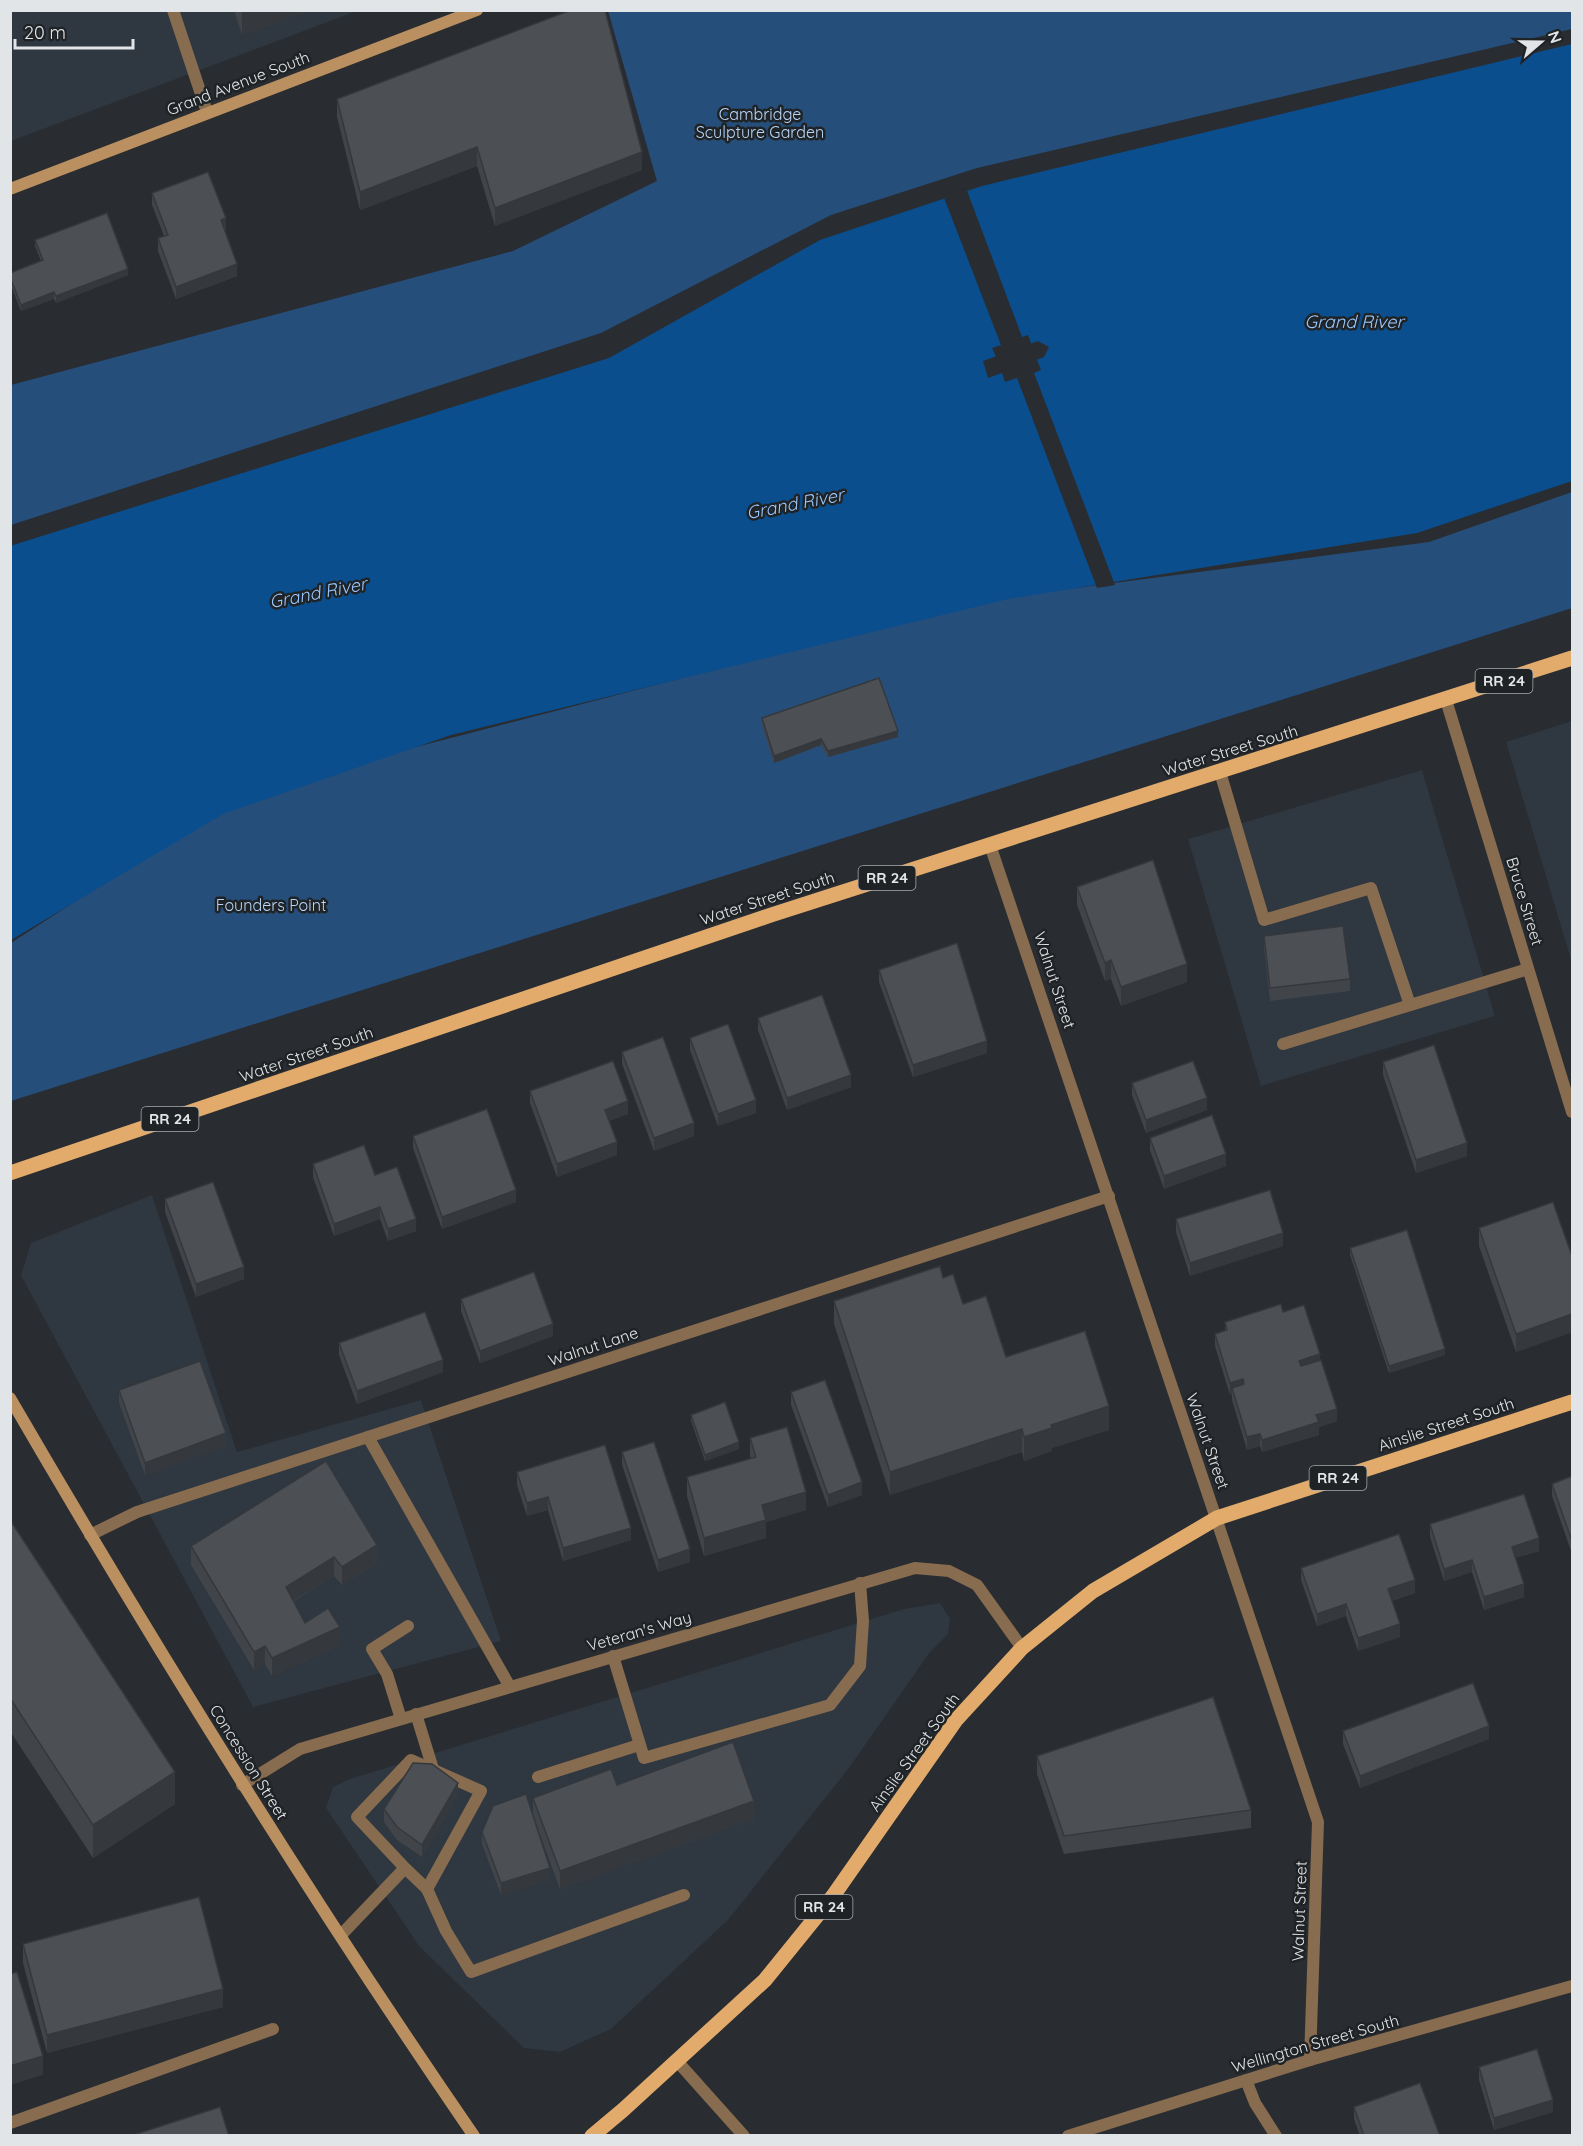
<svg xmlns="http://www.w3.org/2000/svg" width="1583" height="2146" viewBox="0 0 1583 2146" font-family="Quicksand,sans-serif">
	<rect width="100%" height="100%" fill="#292c30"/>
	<g fill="#2f3740">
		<path d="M11,11H357L11,141Z"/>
		<path d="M1572,721V963L1506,742Z"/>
		<path d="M1422,770L1495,1016L1261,1086L1188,839Z"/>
		<path d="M152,1195L237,1452L421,1400L501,1641L253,1707L21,1275L31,1243Z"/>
		<path d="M940,1603L950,1619L948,1634L930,1652L849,1768L728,1920L611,2029L560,2052L524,2048L419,1946L326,1808L333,1787L350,1779L904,1609Z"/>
	</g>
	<g fill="#264e7a">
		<path d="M608,11L1572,10V29L977,168L831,215L601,333L11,525V385L513,251L657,181Z"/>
		<path d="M1572,492V608L11,1101V943L221,807L416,747L983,600L1429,542Z"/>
	</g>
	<path fill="#0b4e8d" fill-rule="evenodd" d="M1572,44V481L1417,533L1008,599L451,735L223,814L11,940L10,546L609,358L820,240L982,186ZM1038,341L1049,347L1044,357L988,378L983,361Z"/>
	<g fill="#292c30">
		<path d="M966,188L1022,337L1028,335L1032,346L997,359L992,348L1001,345L943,195Z"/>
		<path d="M1036,357L1041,370L1034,373L1115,585L1097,588L1017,378L1005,382L1001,370Z"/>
	</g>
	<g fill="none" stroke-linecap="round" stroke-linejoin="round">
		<g stroke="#876c4f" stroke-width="12">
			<path d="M1220,772L1264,920L1371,888L1410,1005"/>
			<path d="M1283,1044L1528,969"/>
			<path d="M368,1437L510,1687"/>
			<path d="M90,1535L137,1512L1109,1196"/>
			<path d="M613,1656L644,1758L830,1705L860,1666L863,1621L860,1583"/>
			<path d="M416,1714L433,1769"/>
			<path d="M401,1719L387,1674L372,1649L408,1626"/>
			<path d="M538,1777L639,1745"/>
			<path d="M427,1889L446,1931L471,1972L684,1895"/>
			<path d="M341,1935L405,1868L357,1817L411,1760L481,1791L427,1889L405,1868"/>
			<path d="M677,2061L744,2136"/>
			<path d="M10,2123L273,2029"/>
		</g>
		<g stroke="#876c4f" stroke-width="12">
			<path d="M173,10L207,112"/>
			<path d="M1446,700L1572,1112"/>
			<path d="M990,845L1318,1822L1310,2060"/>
			<path d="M242,1785L300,1749L915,1568L949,1571L977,1585L1022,1648"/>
			<path d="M1246,2080L1255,2103L1276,2136"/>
			<path d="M1068,2136L1310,2060L1572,1986"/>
		</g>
		<g stroke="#ba9060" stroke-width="12">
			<path d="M10,189L477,10"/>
			<path d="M10,1398C156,1649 309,1896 474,2136"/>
		</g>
		<g stroke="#e2ab6c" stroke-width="15">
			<path d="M10,1173L771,915L1572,658"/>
			<path d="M592,2136L623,2110L765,1980L833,1896L956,1720L1022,1648L1093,1591L1217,1518L1572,1402"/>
		</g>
	</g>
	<g fill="#414549">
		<path d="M234,10H311L242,35Z"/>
		<path d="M337,99L642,170L495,226L477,166L360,210L337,117Z"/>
		<path d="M152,193L226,231H225L237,276L176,299L158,251V238L164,236L152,205Z"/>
		<path d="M35,240L128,275L56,303L54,299L21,311L10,283V273L41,261L35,246Z"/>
		<path d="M762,718L898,737L828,757L821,745L774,763L762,725Z"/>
		<path d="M1077,887L1187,982L1121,1006L1111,979L1105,981L1077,905Z"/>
		<path d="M1264,936L1350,979V991L1270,1001L1264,948Z"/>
		<path d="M879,970L987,1053L913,1077L879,982Z"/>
		<path d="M758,1018L851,1087L787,1110L758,1030Z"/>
		<path d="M690,1038L756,1113L718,1126L690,1050Z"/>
		<path d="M622,1052L694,1136L654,1151L622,1064Z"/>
		<path d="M1383,1062L1467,1156L1416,1173L1383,1075Z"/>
		<path d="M1132,1083L1207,1110L1146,1133L1132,1095Z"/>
		<path d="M530,1091L628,1114L609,1121L617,1155L557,1177L530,1103Z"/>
		<path d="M413,1136L516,1202L442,1229L413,1148Z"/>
		<path d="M1150,1138L1226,1166L1164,1189L1150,1150Z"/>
		<path d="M313,1164L416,1231L388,1241L380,1219L334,1236L313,1177Z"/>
		<path d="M165,1199L244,1279L196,1297L165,1212Z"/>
		<path d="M1176,1219L1283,1246L1190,1276L1176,1232Z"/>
		<path d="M1479,1228L1572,1256V1332L1516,1352L1479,1246Z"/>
		<path d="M1350,1248L1445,1355L1389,1373L1350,1255Z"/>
		<path d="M943,1278L963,1304L1006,1357L1109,1430L1052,1448V1451L1024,1461L1022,1452L890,1495L834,1324V1301Z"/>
		<path d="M461,1299L553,1336L480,1363L461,1311Z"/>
		<path d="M1283,1312L1320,1360L1337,1421L1319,1427V1435L1262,1452L1260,1446L1247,1450L1232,1400V1395H1230L1215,1346V1334L1225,1331V1322Z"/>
		<path d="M339,1343L443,1372L357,1404L339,1355Z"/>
		<path d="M119,1390L226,1446L145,1475L119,1403Z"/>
		<path d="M791,1392L862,1495L828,1507L791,1405Z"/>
		<path d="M691,1415L739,1449L705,1461L691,1421Z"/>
		<path d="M750,1438L806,1510L766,1522V1538L704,1556L687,1496V1477L751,1459L750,1456Z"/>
		<path d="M622,1452L690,1562L658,1572L622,1465Z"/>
		<path d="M326,1461L377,1564L342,1585L334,1576L294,1601L305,1623L340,1645L272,1676L265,1664L254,1670L191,1565V1546Z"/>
		<path d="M517,1472L631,1540L563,1561L548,1510L527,1516L517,1485Z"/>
		<path d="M1572,1476V1554L1552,1496V1484Z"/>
		<path d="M10,1520L175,1804L93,1858L10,1731Z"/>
		<path d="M1430,1524L1539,1551L1515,1558L1524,1597L1484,1610L1472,1572L1444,1581L1430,1537Z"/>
		<path d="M1301,1568L1415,1593L1392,1601L1400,1637L1358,1651L1346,1616L1317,1626L1301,1580Z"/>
		<path d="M1343,1731L1489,1739L1360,1788L1343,1744Z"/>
		<path d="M1037,1756L1251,1810V1828L1064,1854L1037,1774Z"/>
		<path d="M617,1785L754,1819L560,1889L533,1816V1798Z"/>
		<path d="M458,1795L422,1857L397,1840L384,1822V1809Z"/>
		<path d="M482,1832L550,1880L501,1895L482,1844Z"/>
		<path d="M23,1944L223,2007L47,2053L23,1963Z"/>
		<path d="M1479,2067L1553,2112L1494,2130L1479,2080Z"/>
		<path d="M1354,2107L1440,2136H1360L1354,2119Z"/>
	</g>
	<g fill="#35383c">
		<path d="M244,10H311L242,35V11Z"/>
		<path d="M477,147V166L360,210V192Z"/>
		<path d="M642,152V170L495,226V208Z"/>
		<path d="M226,218V231L221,232V220Z"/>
		<path d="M237,264V276L176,299V287Z"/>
		<path d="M128,269V275L56,303V296Z"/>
		<path d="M54,292V299L21,311V305Z"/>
		<path d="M898,731V737L828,757V751Z"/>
		<path d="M821,739V745L774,763V756Z"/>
		<path d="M1111,960V979L1105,981V963Z"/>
		<path d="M1187,964V982L1121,1006V987Z"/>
		<path d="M987,1041V1053L913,1077V1065Z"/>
		<path d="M851,1075V1087L787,1110V1098Z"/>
		<path d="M1207,1098V1110L1146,1133V1120Z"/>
		<path d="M756,1100V1113L718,1126V1114Z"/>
		<path d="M628,1101V1114L605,1122V1110Z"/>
		<path d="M694,1123V1136L654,1151V1138Z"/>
		<path d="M617,1142V1155L557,1177V1164Z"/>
		<path d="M1467,1143V1156L1416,1173V1160Z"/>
		<path d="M1226,1154V1166L1164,1189V1176Z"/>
		<path d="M516,1190V1202L442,1229V1217Z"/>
		<path d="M380,1207V1219L334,1236V1224Z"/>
		<path d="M416,1219V1231L388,1241V1229Z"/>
		<path d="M1283,1233V1246L1190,1276V1263Z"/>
		<path d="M244,1267V1279L196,1297V1284Z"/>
		<path d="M1572,1314V1332L1516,1352V1334Z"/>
		<path d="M553,1324V1336L480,1363V1351Z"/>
		<path d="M1445,1349V1355L1389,1373V1366Z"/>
		<path d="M1320,1354V1367L1299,1373V1361Z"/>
		<path d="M443,1360V1372L357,1404V1391Z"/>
		<path d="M1243,1379V1391L1232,1388V1395H1230V1383Z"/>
		<path d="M1109,1406V1430L1052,1448V1451L1024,1461V1437L1051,1425Z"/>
		<path d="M1337,1409V1421L1319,1427V1435L1262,1452V1440L1316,1415Z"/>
		<path d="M1022,1429V1452L890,1495V1472Z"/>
		<path d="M226,1433V1446L145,1475V1463Z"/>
		<path d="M1260,1434V1446L1247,1450V1437Z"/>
		<path d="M739,1442V1449L705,1461V1455Z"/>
		<path d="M862,1482V1495L828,1507V1495Z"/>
		<path d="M806,1492V1510L766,1522V1538L704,1556V1538L762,1505Z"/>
		<path d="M548,1497V1510L527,1516V1503Z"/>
		<path d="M631,1528V1540L563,1561V1548Z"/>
		<path d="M1539,1538V1551L1512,1559V1547Z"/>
		<path d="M377,1545V1564L342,1585V1567Z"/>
		<path d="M690,1549V1562L658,1572V1560Z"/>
		<path d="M334,1557V1576L286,1605V1587Z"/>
		<path d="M1472,1560V1572L1444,1581V1569Z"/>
		<path d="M1415,1580V1593L1388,1602V1589Z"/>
		<path d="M1524,1584V1597L1484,1610V1597Z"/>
		<path d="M1346,1604V1616L1317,1626V1614Z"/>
		<path d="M1400,1624V1637L1358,1651V1638Z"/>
		<path d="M340,1627V1645L272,1676V1658Z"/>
		<path d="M265,1646V1664L254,1670V1652Z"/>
		<path d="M1489,1726V1739L1360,1788V1776Z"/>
		<path d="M175,1772V1804L93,1858V1825Z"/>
		<path d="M458,1783V1795L422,1857V1845Z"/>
		<path d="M754,1801V1819L560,1889V1871Z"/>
		<path d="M550,1868V1880L501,1895V1883Z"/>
		<path d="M223,1989V2007L47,2053V2035Z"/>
		<path d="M43,2056V2075L10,2085V2066Z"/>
		<path d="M1553,2100V2112L1494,2130V2118Z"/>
	</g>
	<g fill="#4c5055" stroke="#35383c" stroke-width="1.5">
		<path d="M571,10H605L642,152L495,208L477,147L360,192L337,99Z"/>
		<path d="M208,172L226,218L221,220L237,264L176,287L158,238L168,235L152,193Z"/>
		<path d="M107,213L128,269L56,296L54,292L21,305L10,277V273L43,260L35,240Z"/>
		<path d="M879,678L898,731L828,751L821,739L774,756L762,718Z"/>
		<path d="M1153,860L1187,964L1121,987L1111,960L1105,963L1077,887Z"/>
		<path d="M1343,926L1350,979L1270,988L1264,936Z"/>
		<path d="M957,943L987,1041L913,1065L879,970Z"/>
		<path d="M822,995L851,1075L787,1098L758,1018Z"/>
		<path d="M728,1024L756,1100L718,1114L690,1038Z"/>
		<path d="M663,1037L694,1123L654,1138L622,1052Z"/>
		<path d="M1434,1045L1467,1143L1416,1160L1383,1062Z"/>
		<path d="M613,1061L628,1101L605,1110L617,1142L557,1164L530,1091Z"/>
		<path d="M1193,1061L1207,1098L1146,1120L1132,1083Z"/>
		<path d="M487,1109L516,1190L442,1217L413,1136Z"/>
		<path d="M1212,1115L1226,1154L1164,1176L1150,1138Z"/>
		<path d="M364,1145L375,1175L397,1167L416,1219L388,1229L380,1207L334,1224L313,1164Z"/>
		<path d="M213,1182L244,1267L196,1284L165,1199Z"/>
		<path d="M1270,1190L1283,1233L1190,1263L1176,1219Z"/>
		<path d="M1553,1202L1572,1256V1314L1516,1334L1479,1228Z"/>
		<path d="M1407,1230L1445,1349L1389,1366L1350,1248Z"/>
		<path d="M940,1266L943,1278L953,1274L963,1304L986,1296L1006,1357L1085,1331L1109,1406L1051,1425L1052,1428L1024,1437L1022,1429L890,1472L834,1301Z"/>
		<path d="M534,1272L553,1324L480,1351L461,1299Z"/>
		<path d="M1281,1304L1283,1312L1304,1305L1320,1354L1299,1361L1301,1366L1321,1360L1337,1409L1316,1415L1319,1422L1262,1440L1260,1434L1247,1437L1232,1388L1244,1384L1243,1379L1230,1383L1215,1334L1227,1330L1225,1322Z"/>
		<path d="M425,1312L443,1360L357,1391L339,1343Z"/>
		<path d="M200,1361L226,1433L145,1463L119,1390Z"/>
		<path d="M825,1380L862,1482L828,1495L791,1392Z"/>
		<path d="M725,1402L739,1442L705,1455L691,1415Z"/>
		<path d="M787,1427L806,1492L762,1505L766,1520L704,1538L687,1477L756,1457L750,1438Z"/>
		<path d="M654,1442L690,1549L658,1560L622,1452Z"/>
		<path d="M605,1445L631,1528L563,1548L548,1497L527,1503L517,1472Z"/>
		<path d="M326,1461L377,1545L342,1567L334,1557L286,1587L305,1623L328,1608L340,1627L272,1658L265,1646L254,1652L191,1546Z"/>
		<path d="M1572,1476V1541L1552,1484Z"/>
		<path d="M1524,1494L1539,1538L1512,1547L1524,1584L1484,1597L1472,1560L1444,1569L1430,1524Z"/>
		<path d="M10,1520L175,1772L93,1825L10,1698Z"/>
		<path d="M1399,1534L1415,1580L1388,1589L1400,1624L1358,1638L1346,1604L1317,1614L1301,1568Z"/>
		<path d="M1473,1683L1489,1726L1360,1776L1343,1731Z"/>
		<path d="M1213,1697L1251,1810L1064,1836L1037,1756Z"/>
		<path d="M733,1742L754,1801L560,1871L533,1798L611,1769L617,1785Z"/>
		<path d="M413,1763L432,1764L458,1783L422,1845L397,1827L384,1809Z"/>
		<path d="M526,1794L550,1868L501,1883L482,1832L493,1806Z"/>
		<path d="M199,1897L223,1989L47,2035L23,1944Z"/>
		<path d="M17,1972L43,2056L10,2066V1974Z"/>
		<path d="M1537,2049L1553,2100L1494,2118L1479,2067Z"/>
		<path d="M1420,2083L1440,2136H1364L1354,2107Z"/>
		<path d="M220,2107L229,2136H130Z"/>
	</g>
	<g text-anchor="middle" stroke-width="5" stroke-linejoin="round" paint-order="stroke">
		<g fill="#1f2326" stroke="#a8abad" stroke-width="1.5">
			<rect x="1475.5" y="669" width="57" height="24" rx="4.5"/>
			<rect x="858.5" y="866" width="57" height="24" rx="4.5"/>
			<rect x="141.5" y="1107" width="57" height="24" rx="4.5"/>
			<rect x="1309.5" y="1466" width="57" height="24" rx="4.5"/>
			<rect x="795.5" y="1895" width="57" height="24" rx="4.5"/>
		</g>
		<g font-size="15" font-weight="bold" fill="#e2e5e7">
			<text x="1504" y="686">RR 24</text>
			<text x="887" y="883">RR 24</text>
			<text x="170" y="1124">RR 24</text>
			<text x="1338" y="1483">RR 24</text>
			<text x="824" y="1912">RR 24</text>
		</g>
		<g font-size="16" fill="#e2e5e7" stroke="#1f2326">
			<text transform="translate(238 83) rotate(-21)" y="6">Grand Avenue South</text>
			<text transform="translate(1230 750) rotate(-17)" y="6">Water Street South</text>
			<text transform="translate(767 898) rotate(-18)" y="6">Water Street South</text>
			<text transform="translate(1525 901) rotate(73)" y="6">Bruce Street</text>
			<text transform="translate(1055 980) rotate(72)" y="6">Walnut Street</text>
			<text transform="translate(306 1054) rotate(-19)" y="6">Water Street South</text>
			<text transform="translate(593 1346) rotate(-18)" y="6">Walnut Lane</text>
			<text transform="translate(1446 1424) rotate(-18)" y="6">Ainslie Street South</text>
			<text transform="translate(1208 1441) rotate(71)" y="6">Walnut Street</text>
			<text transform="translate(639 1631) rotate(-16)" y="6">Veteran's Way</text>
			<text transform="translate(914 1752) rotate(-54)" y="6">Ainslie Street South</text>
			<text transform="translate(249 1762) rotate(58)" y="6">Concession Street</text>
			<text transform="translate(1299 1911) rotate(-88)" y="6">Walnut Street</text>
			<text transform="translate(1315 2043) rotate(-16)" y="6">Wellington Street South</text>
		</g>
		<g font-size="16" fill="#b7d6fa" stroke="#1f2326">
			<text x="760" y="120">Cambridge<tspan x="760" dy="18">Sculpture Garden</tspan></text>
			<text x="271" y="911">Founders Point</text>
		</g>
		<g font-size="18" font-style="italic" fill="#9ac8fe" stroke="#1f2326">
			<text x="1354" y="328">Grand River</text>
			<text transform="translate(795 504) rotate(-11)" y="6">Grand River</text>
			<text transform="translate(318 593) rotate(-11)" y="6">Grand River</text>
		</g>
	</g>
	<rect width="1583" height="2146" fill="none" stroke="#e2e5e7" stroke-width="24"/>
	<g transform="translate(1541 42) rotate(70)" stroke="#1f2326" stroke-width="4.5" paint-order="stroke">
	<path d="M0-4.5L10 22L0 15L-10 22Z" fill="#e2e5e7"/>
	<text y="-9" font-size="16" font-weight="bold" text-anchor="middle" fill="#e2e5e7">N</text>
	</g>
	<path d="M15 39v9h118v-9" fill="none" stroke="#e2e5e7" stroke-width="3"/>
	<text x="24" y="39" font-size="18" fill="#e2e5e7" stroke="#1f2326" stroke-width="4.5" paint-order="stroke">20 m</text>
</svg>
